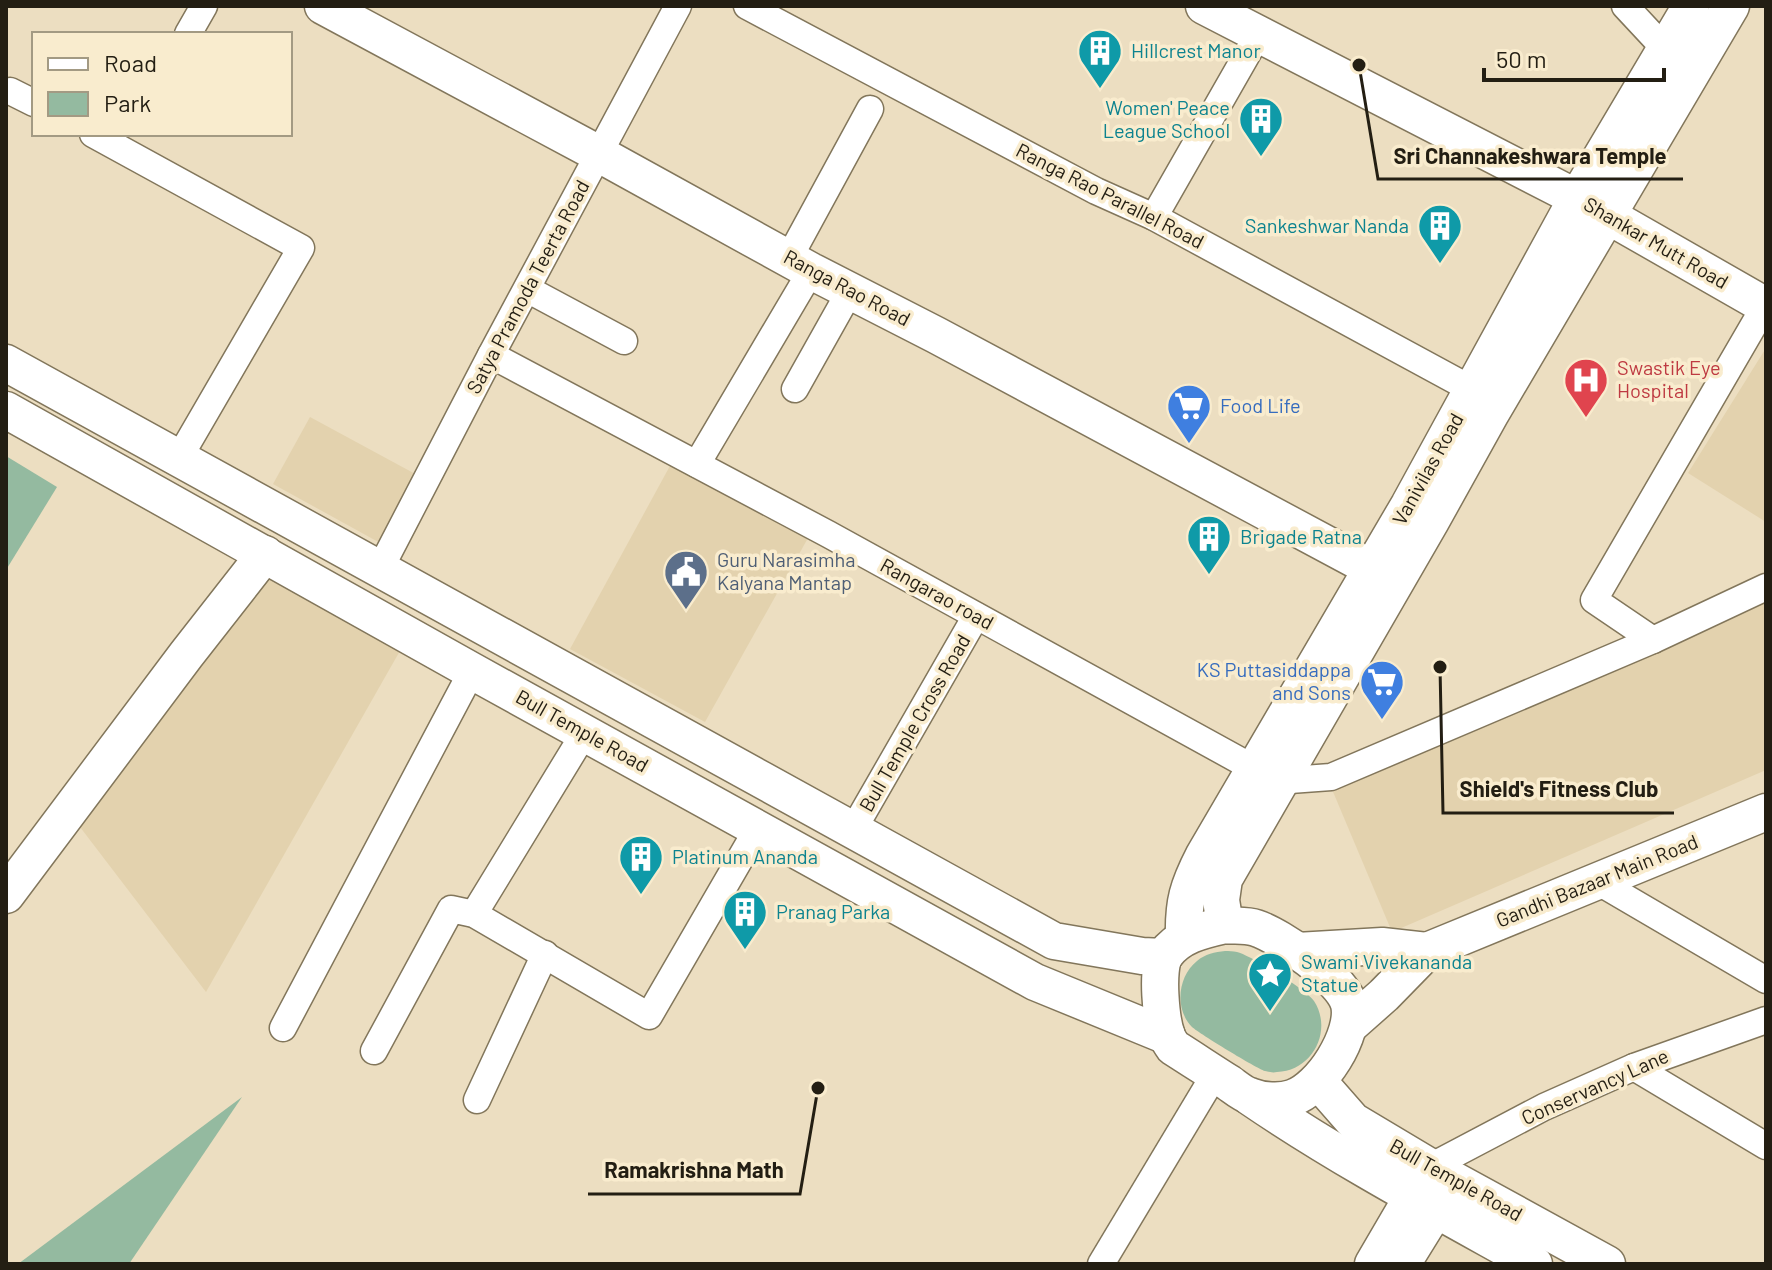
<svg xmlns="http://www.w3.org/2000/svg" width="1772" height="1270" viewBox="0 0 1772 1270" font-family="Barlow,sans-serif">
	<rect width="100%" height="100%" fill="#ecdec1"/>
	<g fill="#e3d2ae">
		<path d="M1766,348V522L1688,473Z"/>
		<path d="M310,417L419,476L382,544L273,484Z"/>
		<path d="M671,464L808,538L705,722L570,649Z"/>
		<path d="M275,567L405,642L206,992L80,827Z"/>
		<path d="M1766,600V770L1392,932L1331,787Z"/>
	</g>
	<g fill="#94baa0">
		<path d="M6,456L57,487L6,570Z"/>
		<path d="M1225,951C1229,951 1233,951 1237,952C1250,955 1307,990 1314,1001C1333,1030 1313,1071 1277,1072C1273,1073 1269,1072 1265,1071C1256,1068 1200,1034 1192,1027C1174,1009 1178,976 1197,961C1205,954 1215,952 1225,951Z"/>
		<path d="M242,1097L129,1264H18Z"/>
	</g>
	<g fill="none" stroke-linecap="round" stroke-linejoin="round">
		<g stroke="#82765b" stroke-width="29">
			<g id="street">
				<path d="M747,6L1096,191L1154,217L1471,389"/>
				<path d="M1625,6L1666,50"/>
				<path d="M188,34L204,6"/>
				<path d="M10,91L34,103"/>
				<path d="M93,134L301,248L179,458"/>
				<path d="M1154,217L1258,35"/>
				<path d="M789,258L870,109"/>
				<path d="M527,289L624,341"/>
				<path d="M491,355L828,534L1255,769"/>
				<path d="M795,389L850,291"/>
				<path d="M697,464L811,271"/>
				<path d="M380,569L491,355L678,6"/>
				<path d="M1653,640L1594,600L1766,304"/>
				<path d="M1282,778L1290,780L1331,777L1653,640L1766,587"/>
				<path d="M853,830L976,616"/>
				<path d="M1597,881L1766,980"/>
				<path d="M474,914L585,732"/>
				<path d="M283,1028L472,671"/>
				<path d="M374,1051L451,909L474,914L649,1016L758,828"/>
				<path d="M1634,1067L1766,1146"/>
				<path d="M477,1100L545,954"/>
				<path d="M1430,1167L1544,1107L1634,1067L1766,1020"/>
				<path d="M1101,1264L1215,1074"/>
			</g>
		</g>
		<g stroke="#82765b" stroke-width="39">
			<g id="secondary">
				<path d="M323,6L599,154L811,271L936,335L1371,568"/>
				<path d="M1204,6L1577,198L1766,306"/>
				<path d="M6,363L1054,941L1142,956L1164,957"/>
				<path d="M6,410L472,671L1035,982L1167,1036"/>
				<path d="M6,895L186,655L265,554"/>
				<path d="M1225,925L1221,900L1224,879L1431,521L1491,413L1731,6"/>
				<path d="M1225,925C1235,926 1247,925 1256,928C1280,936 1342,978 1349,1004C1356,1034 1321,1089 1292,1098C1280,1102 1262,1101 1250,1096C1243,1094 1236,1088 1229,1083C1210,1071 1192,1059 1173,1047C1171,1043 1168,1040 1167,1036C1161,1020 1156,969 1165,955C1179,935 1203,930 1225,925Z"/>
				<path d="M1184,937C1183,902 1188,886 1204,855L1409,505L1577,198L1691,6"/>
				<path d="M1297,951L1382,946L1427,951"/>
				<path d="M1349,1026L1384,995L1427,951L1766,812"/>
				<path d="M1318,1081L1353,1121L1430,1167L1607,1264"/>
				<path d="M1250,1097C1341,1159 1439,1211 1534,1264"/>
				<path d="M1373,1264L1425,1175"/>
				<path d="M1402,1264L1449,1188"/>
			</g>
		</g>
		<use href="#street" stroke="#fff" stroke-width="26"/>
		<use href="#secondary" stroke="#fff" stroke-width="36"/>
	</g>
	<defs>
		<g id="building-pin" transform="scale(2.3)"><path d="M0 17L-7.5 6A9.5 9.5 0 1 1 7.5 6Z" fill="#0f9aa8" stroke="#f9ecce"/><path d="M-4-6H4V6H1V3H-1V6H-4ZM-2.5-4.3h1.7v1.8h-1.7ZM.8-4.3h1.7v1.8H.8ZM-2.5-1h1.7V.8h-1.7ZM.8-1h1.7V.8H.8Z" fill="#fff"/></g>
		<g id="hospital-pin" transform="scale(2.3)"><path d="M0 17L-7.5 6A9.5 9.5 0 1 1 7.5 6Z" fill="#e0444e" stroke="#f9ecce"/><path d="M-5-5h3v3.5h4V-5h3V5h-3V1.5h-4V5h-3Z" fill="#fff"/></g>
		<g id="supermarket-pin" transform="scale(2.3)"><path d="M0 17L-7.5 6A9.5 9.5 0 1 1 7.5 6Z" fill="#3f7fe0" stroke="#f9ecce"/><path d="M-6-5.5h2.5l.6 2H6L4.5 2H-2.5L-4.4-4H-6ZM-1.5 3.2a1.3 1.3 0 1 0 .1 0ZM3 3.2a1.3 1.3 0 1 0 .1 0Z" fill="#fff"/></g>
		<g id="civic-pin" transform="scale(2.3)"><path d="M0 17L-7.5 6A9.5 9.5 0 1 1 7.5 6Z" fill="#5c6f8a" stroke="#f9ecce"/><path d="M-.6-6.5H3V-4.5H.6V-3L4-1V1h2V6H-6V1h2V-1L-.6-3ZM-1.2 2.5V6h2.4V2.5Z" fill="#fff"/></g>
		<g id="sight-pin" transform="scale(2.3)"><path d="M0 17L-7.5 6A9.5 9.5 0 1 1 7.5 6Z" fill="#0f9aa8" stroke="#f9ecce"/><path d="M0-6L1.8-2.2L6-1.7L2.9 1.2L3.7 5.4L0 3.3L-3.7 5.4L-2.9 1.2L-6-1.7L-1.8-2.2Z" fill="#fff"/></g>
	</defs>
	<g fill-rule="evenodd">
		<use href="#building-pin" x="1100" y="51"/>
		<use href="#building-pin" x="1261" y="119"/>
		<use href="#building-pin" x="1440" y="226"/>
		<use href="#hospital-pin" x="1586" y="380"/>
		<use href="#supermarket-pin" x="1189" y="406"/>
		<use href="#building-pin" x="1209" y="537"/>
		<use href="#civic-pin" x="686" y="572"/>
		<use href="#supermarket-pin" x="1382" y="682"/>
		<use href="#building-pin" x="641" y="857"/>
		<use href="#building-pin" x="745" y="912"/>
		<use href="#sight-pin" x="1270" y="974"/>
	</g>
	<g text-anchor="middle" stroke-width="7" stroke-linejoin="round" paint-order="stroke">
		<g font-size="20" fill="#0d838f" stroke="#f9ecce" text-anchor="start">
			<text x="1131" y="58">Hillcrest Manor</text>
			<text x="1230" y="115" text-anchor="end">Women' Peace<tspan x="1230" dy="23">League School</tspan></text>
			<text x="1409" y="233" text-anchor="end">Sankeshwar Nanda</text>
			<text x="1240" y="544">Brigade Ratna</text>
			<text x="672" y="864">Platinum Ananda</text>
			<text x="776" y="919">Pranag Parka</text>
			<text x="1301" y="969">Swami Vivekananda<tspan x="1301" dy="23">Statue</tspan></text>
		</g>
		<g font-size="20" fill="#231e13" stroke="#f9ecce">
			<text transform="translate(1110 196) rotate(27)" y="7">Ranga Rao Parallel Road</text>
			<text transform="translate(1656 243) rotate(30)" y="7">Shankar Mutt Road</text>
			<text transform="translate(528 287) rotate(-62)" y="7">Satya Pramoda Teerta Road</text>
			<text transform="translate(847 288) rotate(28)" y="7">Ranga Rao Road</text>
			<text transform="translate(1428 469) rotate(-61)" y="7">Vanivilas Road</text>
			<text transform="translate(937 594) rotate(29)" y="7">Rangarao road</text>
			<text transform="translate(915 723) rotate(-60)" y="7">Bull Temple Cross Road</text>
			<text transform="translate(582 731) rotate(29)" y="7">Bull Temple Road</text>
			<text transform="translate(1597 881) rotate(-22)" y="7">Gandhi Bazaar Main Road</text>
			<text transform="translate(1595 1087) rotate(-24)" y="7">Conservancy Lane</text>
			<text transform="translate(1456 1180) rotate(29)" y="7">Bull Temple Road</text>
		</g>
		<g font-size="20" fill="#be3a42" stroke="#f9ecce" text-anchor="start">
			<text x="1617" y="375">Swastik Eye<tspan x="1617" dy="23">Hospital</tspan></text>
		</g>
		<g font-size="20" fill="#366cbe" stroke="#f9ecce" text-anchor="start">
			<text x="1220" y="413">Food Life</text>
			<text x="1351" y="677" text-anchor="end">KS Puttasiddappa<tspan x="1351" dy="23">and Sons</tspan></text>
		</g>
		<g font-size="20" fill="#4e5e75" stroke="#f9ecce" text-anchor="start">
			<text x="717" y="567">Guru Narasimha<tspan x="717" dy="23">Kalyana Mantap</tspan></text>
		</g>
	</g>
	<path fill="none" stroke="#231e13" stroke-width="3" d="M1359 65L1378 179H1683M1440 667L1443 813H1674M818 1088L800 1194H588"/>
	<g fill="#231e13" stroke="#f9ecce" stroke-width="3">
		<circle cx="1359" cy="65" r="8"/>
		<circle cx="1440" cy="667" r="8"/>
		<circle cx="818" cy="1088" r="8"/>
	</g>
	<g font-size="22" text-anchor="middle" font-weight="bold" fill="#231e13" stroke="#f9ecce" stroke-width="7" stroke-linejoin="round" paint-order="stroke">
		<text x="1530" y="164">Sri Channakeshwara Temple</text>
		<text x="1559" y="797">Shield's Fitness Club</text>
		<text x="694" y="1178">Ramakrishna Math</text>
	</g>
	<rect width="1772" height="1270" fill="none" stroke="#231e13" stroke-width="16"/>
	<rect x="32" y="32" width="260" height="104" fill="#f9ecce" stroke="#a39a83" stroke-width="2"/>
	<rect x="48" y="58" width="40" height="12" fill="#ffffff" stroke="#a39a83" stroke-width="2"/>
	<text x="104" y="72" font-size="24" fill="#231e13">Road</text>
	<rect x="48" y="92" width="40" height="24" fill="#94baa0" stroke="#a39a83" stroke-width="2"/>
	<text x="104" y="112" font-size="24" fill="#231e13">Park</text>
	<path d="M1484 68v12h180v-12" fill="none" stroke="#231e13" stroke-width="4"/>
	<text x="1496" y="68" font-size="24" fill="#231e13" stroke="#f9ecce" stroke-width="6" paint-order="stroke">50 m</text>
</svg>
